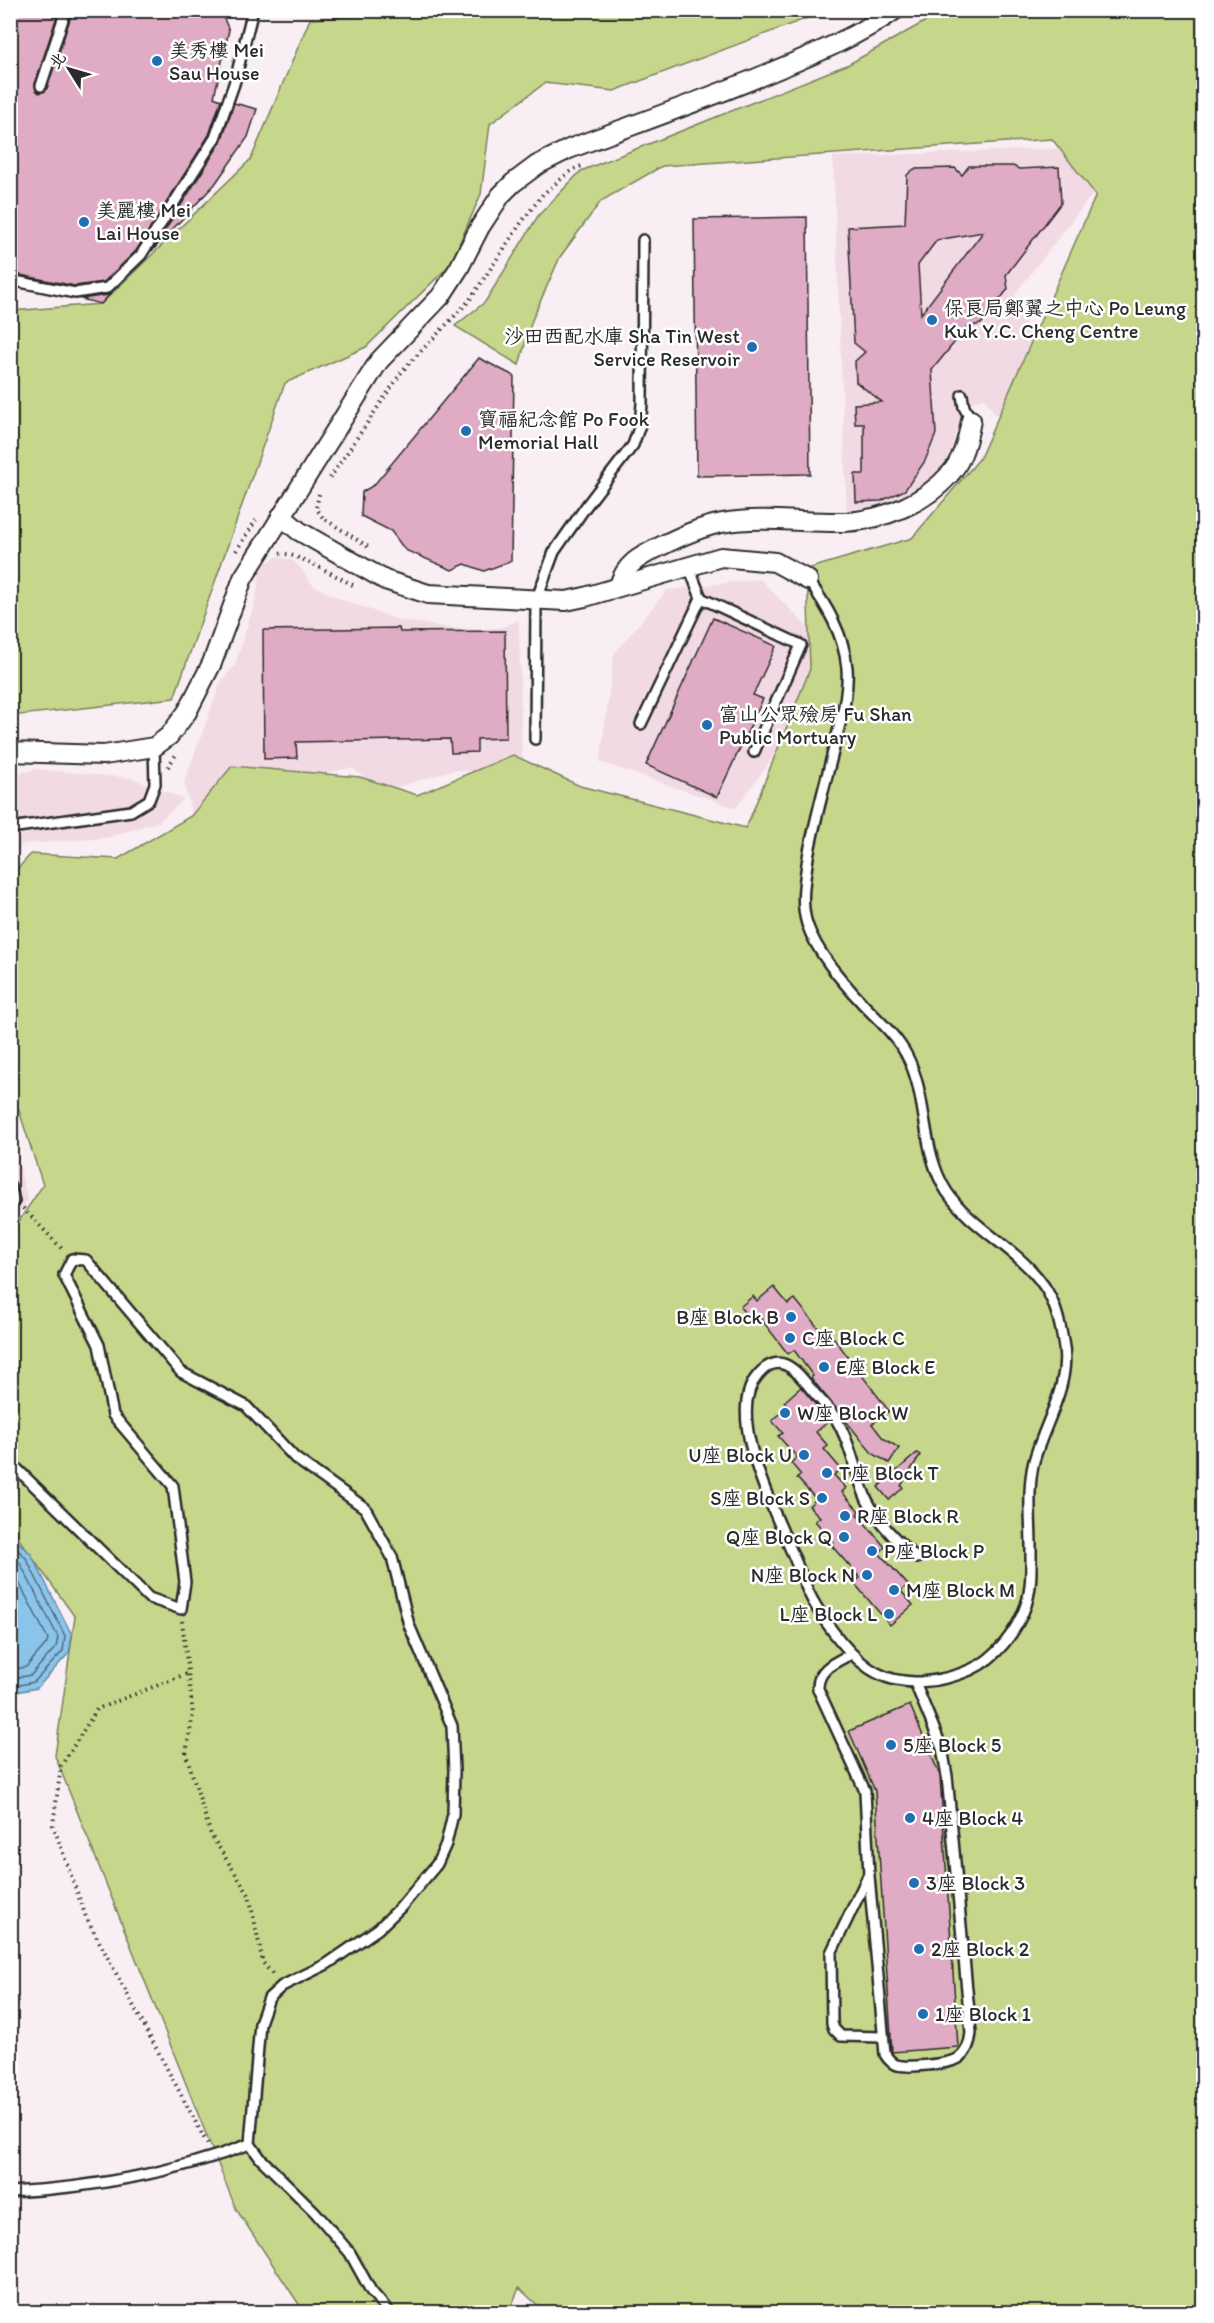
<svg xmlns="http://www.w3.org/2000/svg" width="1214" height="2323" viewBox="0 0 1214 2323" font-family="Itim,'LXGW WenKai TC',sans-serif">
	<rect width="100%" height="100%" fill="#f9eef3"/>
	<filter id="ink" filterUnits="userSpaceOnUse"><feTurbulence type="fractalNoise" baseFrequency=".0167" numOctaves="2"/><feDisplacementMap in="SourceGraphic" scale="12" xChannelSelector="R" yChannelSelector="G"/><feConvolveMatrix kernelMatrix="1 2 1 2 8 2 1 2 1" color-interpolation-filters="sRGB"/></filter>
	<g filter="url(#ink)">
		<g fill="#f2dae5">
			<path d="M1069,148L1105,178L1015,294L1034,346L1003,426L984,398L968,404L960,418L946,470L890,511L847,515L833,157Z"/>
			<path d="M276,557L292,560L298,565L313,585L340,599L399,620L449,628L474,629L499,628L519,620L522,763L504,773L453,770L385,791L351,768L299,778L195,828L184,782L221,682L235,665L256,598L261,566Z"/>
			<path d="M760,579L825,645L790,734L736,808L600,762L614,654L667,590Z"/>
			<path d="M36,769L131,778L184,799L160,821L107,838L24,844L11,857V775Z"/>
			<path d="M10,1129L28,1200L11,1226H10Z"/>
		</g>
		<g fill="#c6d78c" stroke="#78815c" stroke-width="1.5">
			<path d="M415,10L826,11L614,91L545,83L490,124L481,194L450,265L366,347L285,383L174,698L11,716V311L101,304L251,159L310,19L405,14Z"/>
			<path d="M939,11H1203V2312H545L519,2288L509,2312H304L236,2209L55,1756L75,1617L11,1528L10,1234L43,1185L10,1083L11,876L31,854L118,859L191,816L232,766L360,777L417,795L513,755L580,786L746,828L810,669L807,569L912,538L980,458L1096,195L1052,139L662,166L601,201L560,257L532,320L519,365L455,326L485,302L538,216L581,171L849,64L926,21Z"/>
		</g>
		<path fill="#8bc4ea" stroke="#65879e" stroke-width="1.5" d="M10,1534L31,1554L72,1635L69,1653L37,1688L11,1693Z"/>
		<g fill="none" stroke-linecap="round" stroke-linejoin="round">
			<g stroke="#516877" stroke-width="1.5">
				<path d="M10,1542L26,1558L65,1636L63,1651L34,1682L10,1687"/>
				<path d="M10,1553L20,1563L58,1637L56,1647L31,1675L10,1679"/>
				<path d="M10,1565L48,1639L47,1643L26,1667L10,1670"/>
			</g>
		</g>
		<g fill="#e0abc4" stroke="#2b2b2b" stroke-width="1.5" fill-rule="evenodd">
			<path d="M10,10H59L35,84L36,90L39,93L45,91L47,88L73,10H220L229,30L214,97L221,100L209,135L136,251L104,282L75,286L10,273Z"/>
			<path d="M234,103L257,109L248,137L215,184L152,251L221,142Z"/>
			<path d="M969,166H1013L1019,169L1059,167L1061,203L1006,275L1008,289L981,324L967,327L932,370L936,434L925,461L905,490L881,501L856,502L855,474H864V424H855L854,404L882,402L856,382L855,361L865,352L854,343L848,227L905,224L907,175L914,169L955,168L962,175ZM983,232L921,314L918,265L937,240Z"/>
			<path d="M807,217L810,474L697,476L694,219Z"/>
			<path d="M111,293L101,304L81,299L108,295Z"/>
			<path d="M479,358L514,376L511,561L484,571L465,564L452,570L405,550L391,531L361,516L362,492L374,485Z"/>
			<path d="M713,618L776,646L753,695L763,699L717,797L646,765Z"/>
			<path d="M399,628L400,632L505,631L506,738L477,739V752L451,753L450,739L296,742L297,758L264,759L263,630Z"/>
			<path d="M774,1287L788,1304L795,1299L822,1333L827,1329L889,1411L872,1424L883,1438L899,1448L889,1463L872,1453L811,1378L813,1376L794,1350L788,1354L758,1315L751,1321L740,1307L753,1296L757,1301Z"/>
			<path d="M801,1387L829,1421L816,1432L828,1446L824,1449L841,1469L834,1475L846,1488L842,1492L859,1511L857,1514L885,1547L879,1553L908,1585L901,1591L913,1605L890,1625L854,1583L860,1578L831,1545L834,1542L815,1521L820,1517L809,1506L816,1499L797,1478L801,1475L791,1463L797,1457L778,1436L783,1433L772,1421L788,1407L784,1402Z"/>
			<path d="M917,1453L920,1455L901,1486L903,1488L889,1500L878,1487Z"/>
			<path d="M910,1705L940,1776L958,2047L892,2052L875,1791L849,1731Z"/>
		</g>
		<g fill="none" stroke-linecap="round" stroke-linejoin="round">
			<g stroke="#2b2b2b" stroke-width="14">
				<g id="lane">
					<path d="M41,86L66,10"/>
					<path d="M10,280L75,293L107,288L141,255L215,138L234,84L253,10"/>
					<path d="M962,395L964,407L971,420"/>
					<path d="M808,580C827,606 844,635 847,668C849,693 841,719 835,744C826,781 815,819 808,857C805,879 800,901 807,924C817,953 841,980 862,1003C877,1019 895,1034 906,1054C929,1096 920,1151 947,1192C973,1230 1019,1249 1044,1286C1055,1302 1060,1322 1063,1341C1072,1384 1045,1421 1034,1461C1027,1489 1031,1519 1031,1548C1031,1567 1032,1587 1026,1605C1017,1631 996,1659 970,1670C942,1682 905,1688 877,1673C852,1660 827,1626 813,1601C804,1585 798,1565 790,1548C773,1508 724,1413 758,1375C767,1364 779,1359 791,1368C799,1373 805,1382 811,1389C819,1399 829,1408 836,1419C851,1443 855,1474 867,1500C879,1524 897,1542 917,1558"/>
					<path d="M701,598L801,645L754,752"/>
					<path d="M641,724L701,598L689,567"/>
					<path d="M535,739L536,601L554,552L587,505L633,445L640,425L642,404L643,240"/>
					<path d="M10,828L131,811L149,800L155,784L154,747"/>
					<path d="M10,1186L14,1201L10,1205"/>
					<path d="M10,1462L149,1598L181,1609L185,1582L173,1486L113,1415L99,1345L64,1275L72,1259L86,1260L181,1372L246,1406L295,1458L365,1508L392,1557L409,1625L452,1726L454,1770L453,1814L446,1844L437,1864L401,1907L378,1929L327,1964L282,1986L269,1998L260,2023L250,2144L261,2159L315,2212L350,2253L371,2291L389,2312"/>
					<path d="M851,1654C836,1662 817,1669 818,1689L865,1791L869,1876L885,2054C887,2058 890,2061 894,2064C905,2069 949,2064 959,2058C967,2052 970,2043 971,2033L947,1776L942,1748L915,1683"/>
					<path d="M868,1876L831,1953L832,2023L834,2029L841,2036L883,2037"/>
					<path d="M10,2192C92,2188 173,2173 250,2144"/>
				</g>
			</g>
			<g stroke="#2b2b2b" stroke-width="22">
				<g id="street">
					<path d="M281,516L299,531L385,580L428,594L566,601L585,597L721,557L775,562L808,580"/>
					<path d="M619,586C625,564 639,557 659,547C679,537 700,527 722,523C762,516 805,523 845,522C883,520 925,503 950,474C963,460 968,438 971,420"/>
					<path d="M10,752L104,755L154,747L169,736L187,712L212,663L243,578L379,361L441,296L459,268L480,227L501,195L513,183L537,165L569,149C638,123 708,99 776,70C817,53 858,36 895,10"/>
				</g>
			</g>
			<g stroke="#2b2b2b" stroke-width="4" stroke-dasharray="1.5 4.5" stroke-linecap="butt">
				<path d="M330,478L403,370L469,301L521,223L543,194L572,170L584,165"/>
				<path d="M319,494L316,508L323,518L370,548"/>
				<path d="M236,551L256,520"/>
				<path d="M280,554C294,551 339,578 355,586"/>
				<path d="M168,767L177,753"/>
				<path d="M23,1208L63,1250"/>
				<path d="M182,1621L193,1714L186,1754L211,1835L249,1895L263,1963L274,1976"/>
				<path d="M186,1674L97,1709L61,1766L53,1825L86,1917L209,2147"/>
			</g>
			<use href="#lane" stroke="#fff" stroke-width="9"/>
			<use href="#street" stroke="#fff" stroke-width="18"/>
		</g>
	</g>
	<g fill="#1f6fb2" stroke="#fff" stroke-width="2">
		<circle cx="157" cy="61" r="6"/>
		<circle cx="84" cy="222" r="6"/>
		<circle cx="932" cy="320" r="6"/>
		<circle cx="752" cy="347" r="6"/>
		<circle cx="466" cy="431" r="6"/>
		<circle cx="707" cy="725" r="6"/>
		<circle cx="791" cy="1317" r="6"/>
		<circle cx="790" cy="1338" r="6"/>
		<circle cx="824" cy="1367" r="6"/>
		<circle cx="785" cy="1413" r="6"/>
		<circle cx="804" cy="1455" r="6"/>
		<circle cx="827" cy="1473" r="6"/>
		<circle cx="822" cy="1498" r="6"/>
		<circle cx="845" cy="1516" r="6"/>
		<circle cx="844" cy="1537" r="6"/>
		<circle cx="872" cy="1551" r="6"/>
		<circle cx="867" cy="1575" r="6"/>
		<circle cx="894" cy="1590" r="6"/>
		<circle cx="889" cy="1614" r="6"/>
		<circle cx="891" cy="1745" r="6"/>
		<circle cx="910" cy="1818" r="6"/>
		<circle cx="914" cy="1883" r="6"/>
		<circle cx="919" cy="1949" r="6"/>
		<circle cx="923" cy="2014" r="6"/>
	</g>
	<g text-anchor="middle" stroke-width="5" stroke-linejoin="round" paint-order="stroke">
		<g font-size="20" fill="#2b2b2b" stroke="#fff" text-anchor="start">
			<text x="169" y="57">美秀樓 Mei<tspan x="169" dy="23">Sau House</tspan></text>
			<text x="96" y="217">美麗樓 Mei<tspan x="96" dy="23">Lai House</tspan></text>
			<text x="944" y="315">保良局鄭翼之中心 Po Leung<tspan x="944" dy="23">Kuk Y.C. Cheng Centre</tspan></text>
			<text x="740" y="343" text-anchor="end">沙田西配水庫 Sha Tin West<tspan x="740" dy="23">Service Reservoir</tspan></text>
			<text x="478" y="426">寶福紀念館 Po Fook<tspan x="478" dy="23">Memorial Hall</tspan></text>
			<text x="719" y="721">富山公眾殮房 Fu Shan<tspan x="719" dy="23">Public Mortuary</tspan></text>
			<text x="779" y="1324" text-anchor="end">B座 Block B</text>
			<text x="802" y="1345">C座 Block C</text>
			<text x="836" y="1374">E座 Block E</text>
			<text x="797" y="1420">W座 Block W</text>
			<text x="792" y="1462" text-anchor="end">U座 Block U</text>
			<text x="839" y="1480">T座 Block T</text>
			<text x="810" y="1505" text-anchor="end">S座 Block S</text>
			<text x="857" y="1523">R座 Block R</text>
			<text x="832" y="1544" text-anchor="end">Q座 Block Q</text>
			<text x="884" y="1558">P座 Block P</text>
			<text x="855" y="1582" text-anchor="end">N座 Block N</text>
			<text x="906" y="1597">M座 Block M</text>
			<text x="877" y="1621" text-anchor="end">L座 Block L</text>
			<text x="903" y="1752">5座 Block 5</text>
			<text x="922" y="1825">4座 Block 4</text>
			<text x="926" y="1890">3座 Block 3</text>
			<text x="931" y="1956">2座 Block 2</text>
			<text x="935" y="2021">1座 Block 1</text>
		</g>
	</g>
	<rect width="1214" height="2323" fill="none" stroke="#fff" stroke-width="36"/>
	<rect x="18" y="18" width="1178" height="2287" fill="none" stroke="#2b2b2b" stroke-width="2" filter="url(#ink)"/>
	<g transform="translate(69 69) rotate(307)" stroke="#ffffff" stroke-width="4.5" paint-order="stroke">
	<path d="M0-4.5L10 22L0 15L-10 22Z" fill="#2b2b2b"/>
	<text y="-9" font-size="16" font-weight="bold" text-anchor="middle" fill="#2b2b2b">北</text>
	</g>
</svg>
